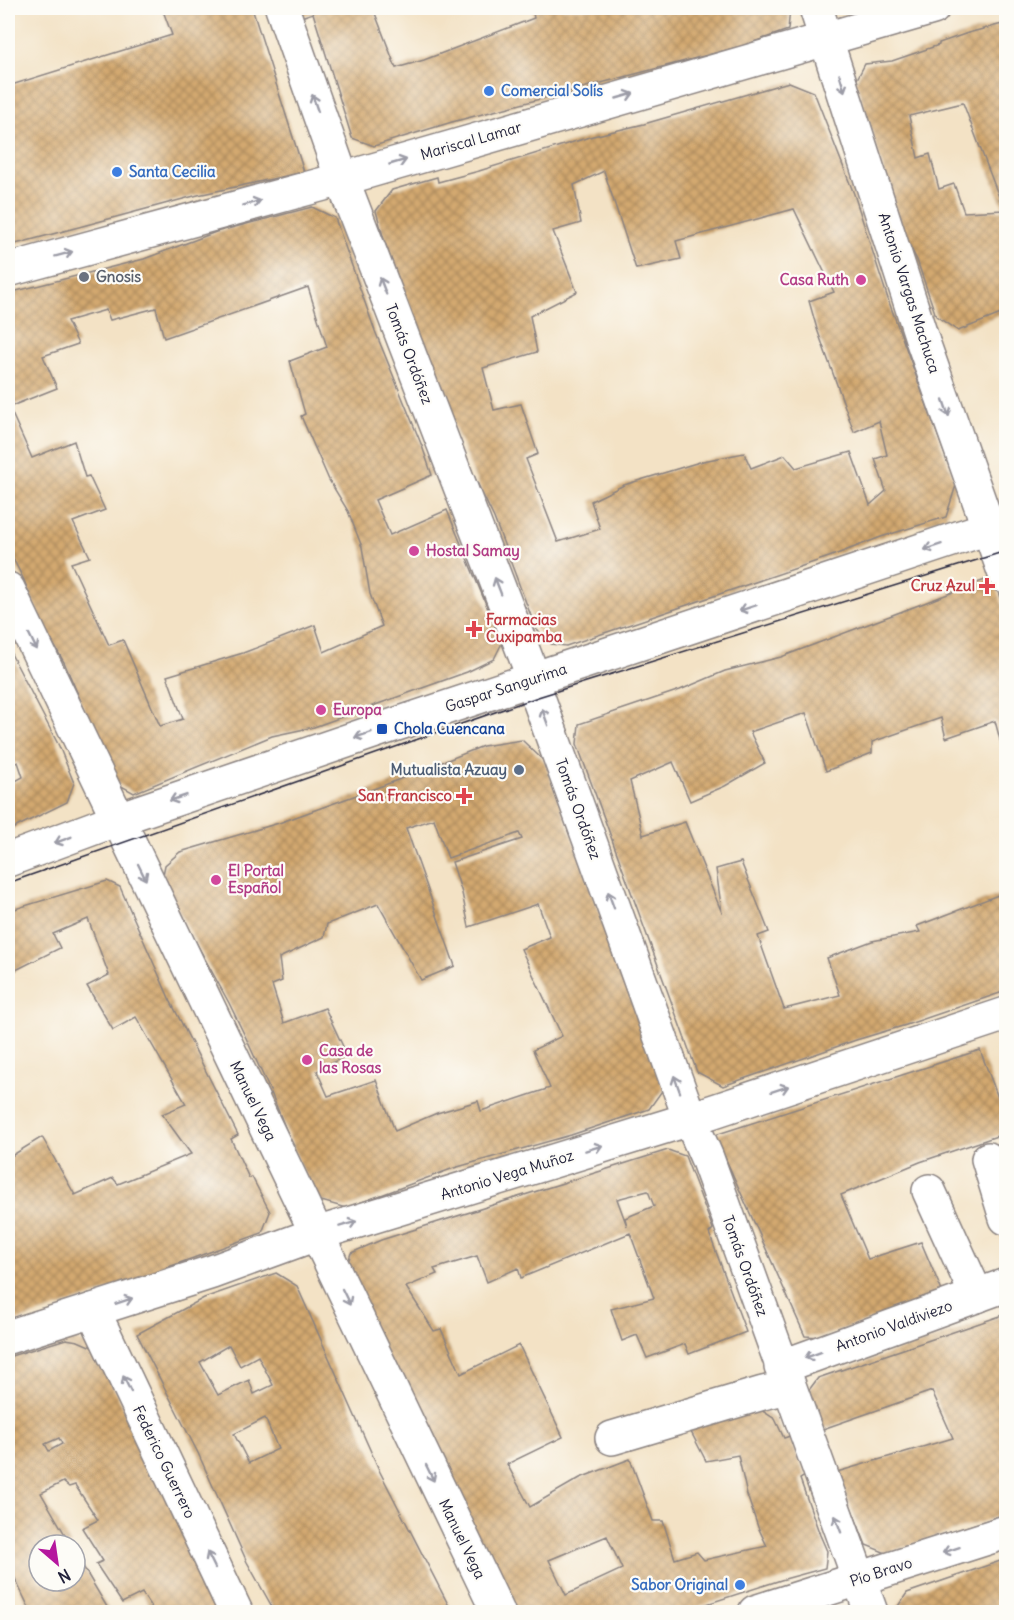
<svg xmlns="http://www.w3.org/2000/svg" width="1014" height="1620" viewBox="0 0 1014 1620" font-family="Delius,sans-serif">
	<defs>
		<pattern id="building-cross-hatch" width="8" height="8" patternUnits="userSpaceOnUse" patternTransform="scale(1.5)"><rect width="8" height="8" fill="#d3a970"/><path d="M0 0l8 8M0 8l8-8" fill="none" stroke="#ab895d"/></pattern>
	</defs>
	<rect width="100%" height="100%" fill="#fdfcf7"/>
	<filter id="ink" filterUnits="userSpaceOnUse"><feTurbulence type="fractalNoise" baseFrequency=".0167" numOctaves="2"/><feDisplacementMap in="SourceGraphic" scale="12" xChannelSelector="R" yChannelSelector="G"/><feConvolveMatrix kernelMatrix="1 2 1 2 8 2 1 2 1" color-interpolation-filters="sRGB"/></filter>
	<filter id="wash" filterUnits="userSpaceOnUse"><feTurbulence type="fractalNoise" baseFrequency=".008" numOctaves="4" result="noise"/><feDisplacementMap in="SourceGraphic" scale="24" xChannelSelector="R" yChannelSelector="G"/><feGaussianBlur stdDeviation="1.35" result="paint"/><feColorMatrix in="noise" values="0 0 0 0 0 0 0 0 0 0 0 0 0 0 0 0 0 1.4 0 .05"/><feComposite in="paint" operator="in"/></filter>
	<g filter="url(#wash)">
		<rect width="100%" height="100%" fill="#f3e2c5"/>
		<g id="blocks">
			<g fill="url(#building-cross-hatch)" fill-rule="evenodd">
				<path d="M162,8H252L304,172L198,195L8,246V86L172,35Z"/>
				<path d="M298,8H373L396,68L424,60L534,18L532,8H790L788,30L742,46L452,122L374,146L352,138L313,13L301,17Z"/>
				<path d="M1006,23V312L958,331L936,316L917,260L902,231L856,81L865,64L892,61L939,45V43L968,33ZM963,103L1004,210L964,212L954,184L939,189L930,154L918,158L909,116Z"/>
				<path d="M789,82L814,92L854,194L889,302L956,485L946,517L881,537L829,557L566,646L551,644L536,629L494,518L474,476L436,380L385,243L376,211L392,190L437,177L438,182L479,171L593,136L644,124ZM604,171L636,269L681,259L676,241L794,209L834,292L809,301L817,329L854,432L879,421L887,455L875,459L886,491L870,505L851,452L796,468L785,455L751,468L744,453L703,461L624,485L591,501L600,529L558,542L526,459L538,454L521,404L494,410L483,368L537,352L530,316L577,292L553,231L581,223L574,185Z"/>
				<path d="M312,207L335,218L375,331L422,446L432,475L375,500L390,535L447,510L502,643L494,659L467,672L314,727L272,736L134,793L116,783L64,662L43,626L23,578L8,549V293L144,259L216,232ZM308,287L327,347L290,361L305,414L301,416L329,480L348,511L362,547L370,594L382,626L324,652L315,625L243,653L167,676L183,719L160,726L123,640L109,645L71,563L90,557L73,522L105,510L89,476L85,477L74,441L32,458L9,407L57,388L43,356L78,344L67,321L106,310L110,320L156,308L164,338Z"/>
				<path d="M993,577L1006,616V762L995,721L946,738L941,718L872,742V753L826,771L806,713L750,732L765,763L725,786L690,801L673,762L630,781L643,835L685,822L722,913L716,869L741,862L769,932L758,936L784,1009L840,995L827,958L872,941L920,932L917,926L1006,892V991L906,1025L856,1040L723,1086L697,1072L577,744L579,724L680,690L725,671L781,657Z"/>
				<path d="M8,648L59,746L74,783L67,802L8,831V785L23,777L18,762L8,766Z"/>
				<path d="M522,740L545,762L664,1088L649,1109L571,1135L454,1168L346,1208L314,1199L272,1095L246,1038L229,1003L162,880L165,865L180,852L279,823L390,783L483,746ZM434,819L448,858L519,833L522,839L452,862L462,893L469,927L538,904L550,937L521,949L562,1036L533,1050L550,1088L481,1111L478,1101L437,1113L395,1131L376,1080L328,1096L317,1071L347,1055L325,1008L284,1023L272,985L282,981L279,958L324,937L327,924L378,904L421,980L455,966L406,828Z"/>
				<path d="M107,881L120,887L169,998L238,1135L231,1139L249,1178L252,1177L270,1212L262,1233L163,1269L126,1285L8,1324V1158L42,1137L75,1195L113,1178L118,1184L191,1154L162,1114L186,1104L136,1017L113,1030L87,986L109,975L88,919L53,934L60,948L8,974V911Z"/>
				<path d="M980,1050L1006,1119V1133L920,1162L841,1195L868,1259L921,1242L944,1296L820,1337L805,1336L715,1135Z"/>
				<path d="M668,1150L685,1156L713,1229L709,1233L746,1332L689,1354L685,1344L647,1358L637,1335L622,1341L611,1309L654,1298L630,1233L521,1278L518,1268L487,1282L477,1256L434,1269L437,1274L406,1287L434,1331L441,1329L461,1374L519,1345L563,1437L507,1464L530,1507L580,1478L630,1459L653,1521H663L675,1559L697,1552L704,1560L767,1546L758,1527L747,1495L738,1455L706,1461L689,1428L758,1408L775,1419L784,1438L790,1436L805,1476L800,1479L820,1535L827,1551L825,1568L781,1580L682,1612H509L345,1272L351,1253L381,1240ZM648,1191L654,1206L625,1218L627,1226L617,1199ZM607,1536L622,1569L566,1595L549,1560Z"/>
				<path d="M276,1273L297,1286L380,1472L452,1612H275L247,1562L198,1453L137,1334L204,1298ZM229,1345L240,1366L258,1356L273,1385L254,1394L249,1380L218,1395L200,1362ZM265,1418L278,1449L249,1463L234,1434Z"/>
				<path d="M1006,1314V1514L886,1553L866,1545L837,1472L953,1438L932,1391L820,1430L809,1390L818,1378Z"/>
				<path d="M66,1339L78,1341L94,1348L224,1612H154L142,1593L122,1603L96,1564L103,1561L82,1528L98,1520L75,1485L69,1487L63,1482L41,1493L71,1545H39V1581H75V1553L110,1612H31L8,1564V1357ZM59,1438L62,1444L49,1451L45,1444Z"/>
				<path d="M1006,1559V1612H894L907,1593Z"/>
			</g>
		</g>
	</g>
	<g filter="url(#ink)">
		<use href="#blocks" fill-opacity="0" stroke="#8a8280" stroke-width="1.5"/>
		<g fill="none" stroke-linecap="round" stroke-linejoin="round">
			<g stroke="#8a8280" stroke-width="36">
				<g id="minor">
					<path d="M282,8L342,179L534,679L538,697L690,1119L707,1158L871,1612"/>
					<path d="M816,8L923,342L1006,577"/>
					<path d="M8,270L342,179L933,8"/>
					<path d="M8,589L498,1612"/>
					<path d="M8,860L118,819L382,729L1006,522"/>
					<path d="M988,1159L1006,1218"/>
					<path d="M929,1191L977,1296"/>
					<path d="M93,1310L236,1612"/>
					<path d="M8,1337L212,1272L316,1234L690,1119L1006,1014"/>
					<path d="M781,1367L1006,1285"/>
					<path d="M612,1438L763,1393L789,1387"/>
					<path d="M755,1612L1006,1532"/>
				</g>
			</g>
			<use href="#minor" stroke="#fff" stroke-width="33"/>
			<path stroke="#22223b" stroke-width="1.5" d="M8,883L538,697L1006,551"/>
		</g>
		<defs><path id="oneway-shaft" d="M-6 0H5M1.5-3L5.5 0L1.5 3" fill="none" stroke-width="1.6" stroke-linecap="round" stroke-linejoin="round" transform="scale(1.5)"/></defs>
		<g stroke="#9c9ca7">
			<use href="#oneway-shaft" transform="translate(842 83) rotate(73)"/>
			<use href="#oneway-shaft" transform="translate(625 96) rotate(-16)"/>
			<use href="#oneway-shaft" transform="translate(315 103) rotate(-109)"/>
			<use href="#oneway-shaft" transform="translate(398 162) rotate(-16)"/>
			<use href="#oneway-shaft" transform="translate(252 203) rotate(-15)"/>
			<use href="#oneway-shaft" transform="translate(64 254) rotate(-15)"/>
			<use href="#oneway-shaft" transform="translate(383 286) rotate(-111)"/>
			<use href="#oneway-shaft" transform="translate(946 408) rotate(71)"/>
			<use href="#oneway-shaft" transform="translate(933 547) rotate(162)"/>
			<use href="#oneway-shaft" transform="translate(498 586) rotate(-111)"/>
			<use href="#oneway-shaft" transform="translate(748 608) rotate(162)"/>
			<use href="#oneway-shaft" transform="translate(33 642) rotate(64)"/>
			<use href="#oneway-shaft" transform="translate(545 717) rotate(-110)"/>
			<use href="#oneway-shaft" transform="translate(363 735) rotate(161)"/>
			<use href="#oneway-shaft" transform="translate(178 798) rotate(161)"/>
			<use href="#oneway-shaft" transform="translate(63 840) rotate(159)"/>
			<use href="#oneway-shaft" transform="translate(142 872) rotate(64)"/>
			<use href="#oneway-shaft" transform="translate(611 900) rotate(-110)"/>
			<use href="#oneway-shaft" transform="translate(677 1084) rotate(-110)"/>
			<use href="#oneway-shaft" transform="translate(780 1089) rotate(-18)"/>
			<use href="#oneway-shaft" transform="translate(594 1148) rotate(-17)"/>
			<use href="#oneway-shaft" transform="translate(348 1224) rotate(-17)"/>
			<use href="#oneway-shaft" transform="translate(346 1297) rotate(64)"/>
			<use href="#oneway-shaft" transform="translate(124 1301) rotate(-18)"/>
			<use href="#oneway-shaft" transform="translate(813 1355) rotate(160)"/>
			<use href="#oneway-shaft" transform="translate(127 1384) rotate(-116)"/>
			<use href="#oneway-shaft" transform="translate(430 1473) rotate(64)"/>
			<use href="#oneway-shaft" transform="translate(838 1524) rotate(-110)"/>
			<use href="#oneway-shaft" transform="translate(951 1550) rotate(162)"/>
			<use href="#oneway-shaft" transform="translate(211 1560) rotate(-116)"/>
		</g>
	</g>
	<g fill="#3f7fe0" stroke="#fdfcf7" stroke-width="2">
		<circle cx="489" cy="91" r="6"/>
		<circle cx="117" cy="172" r="6"/>
		<circle cx="740" cy="1585" r="6"/>
	</g>
	<circle fill="#6b7280" stroke="#fdfcf7" stroke-width="2" cx="84" cy="277" r="6"/>
	<g fill="#d1479c" stroke="#fdfcf7" stroke-width="2">
		<circle cx="861" cy="280" r="6"/>
		<circle cx="414" cy="551" r="6"/>
		<circle cx="321" cy="710" r="6"/>
		<circle cx="216" cy="880" r="6"/>
		<circle cx="307" cy="1060" r="6"/>
	</g>
	<g fill="#e0444e" stroke="#fdfcf7" stroke-width="2">
		<path d="M984 577h6v6h6v6h-6v6h-6v-6h-6v-6h6z"/>
		<path d="M471 620h6v6h6v6h-6v6h-6v-6h-6v-6h6z"/>
		<path d="M461 787h6v6h6v6h-6v6h-6v-6h-6v-6h6z"/>
	</g>
	<rect fill="#1a4fb4" stroke="#fdfcf7" stroke-width="2" x="376" y="723" width="12" height="12" rx="3"/>
	<circle fill="#5c6f8a" stroke="#fdfcf7" stroke-width="2" cx="519" cy="770" r="6"/>
	<g text-anchor="middle" stroke-width="4.5" stroke-linejoin="round" paint-order="stroke">
		<g font-size="15" font-weight="bold" fill="#366cbe" stroke="#fdfcf7" text-anchor="start">
			<text x="501" y="96">Comercial Solís</text>
			<text x="129" y="177">Santa Cecilia</text>
			<text x="728" y="1590" text-anchor="end">Sabor Original</text>
		</g>
		<g font-size="15" fill="#22223b" stroke="#fdfcf7">
			<text transform="translate(471 141) rotate(-16)" y="5">Mariscal Lamar</text>
			<text transform="translate(909 293) rotate(72)" y="5">Antonio Vargas Machuca</text>
			<text transform="translate(409 354) rotate(69)" y="5">Tomás Ordóñez</text>
			<text transform="translate(506 688) rotate(-18)" y="5">Gaspar Sangurima</text>
			<text transform="translate(578 809) rotate(70)" y="5">Tomás Ordóñez</text>
			<text transform="translate(253 1101) rotate(64)" y="5">Manuel Vega</text>
			<text transform="translate(507 1175) rotate(-17)" y="5">Antonio Vega Muñoz</text>
			<text transform="translate(745 1266) rotate(70)" y="5">Tomás Ordóñez</text>
			<text transform="translate(894 1326) rotate(-20)" y="5">Antonio Valdiviezo</text>
			<text transform="translate(164 1462) rotate(64)" y="5">Federico Guerrero</text>
			<text transform="translate(462 1539) rotate(64)" y="5">Manuel Vega</text>
			<text transform="translate(881 1572) rotate(-18)" y="5">Pío Bravo</text>
		</g>
		<g font-size="15" font-weight="bold" fill="#5b616d" stroke="#fdfcf7" text-anchor="start">
			<text x="96" y="282">Gnosis</text>
		</g>
		<g font-size="15" font-weight="bold" fill="#b23c85" stroke="#fdfcf7" text-anchor="start">
			<text x="849" y="285" text-anchor="end">Casa Ruth</text>
			<text x="426" y="556">Hostal Samay</text>
			<text x="333" y="715">Europa</text>
			<text x="228" y="876">El Portal<tspan x="228" dy="17">Español</tspan></text>
			<text x="319" y="1056">Casa de<tspan x="319" dy="17">las Rosas</tspan></text>
		</g>
		<g font-size="15" font-weight="bold" fill="#be3a42" stroke="#fdfcf7" text-anchor="end">
			<text x="975" y="591">Cruz Azul</text>
			<text x="486" y="625" text-anchor="start">Farmacias<tspan x="486" dy="17">Cuxipamba</tspan></text>
			<text x="452" y="801">San Francisco</text>
		</g>
		<g font-size="15" font-weight="bold" fill="#164399" stroke="#fdfcf7" text-anchor="start">
			<text x="394" y="734">Chola Cuencana</text>
		</g>
		<g font-size="15" font-weight="bold" fill="#4e5e75" stroke="#fdfcf7" text-anchor="end">
			<text x="507" y="775">Mutualista Azuay</text>
		</g>
	</g>
	<rect width="1014" height="1620" fill="none" stroke="#fdfcf7" stroke-width="30"/>
	<g transform="translate(57 1563) rotate(151)"><circle r="28" fill="#fdfcf7" stroke="#a5a5ac" stroke-width="1.5"/>
	<path d="M0-4.5L10 22L0 15L-10 22Z" fill="#b5179e"/>
	<text y="-9" font-size="16" font-weight="bold" text-anchor="middle" fill="#22223b">N</text>
	</g>
</svg>
